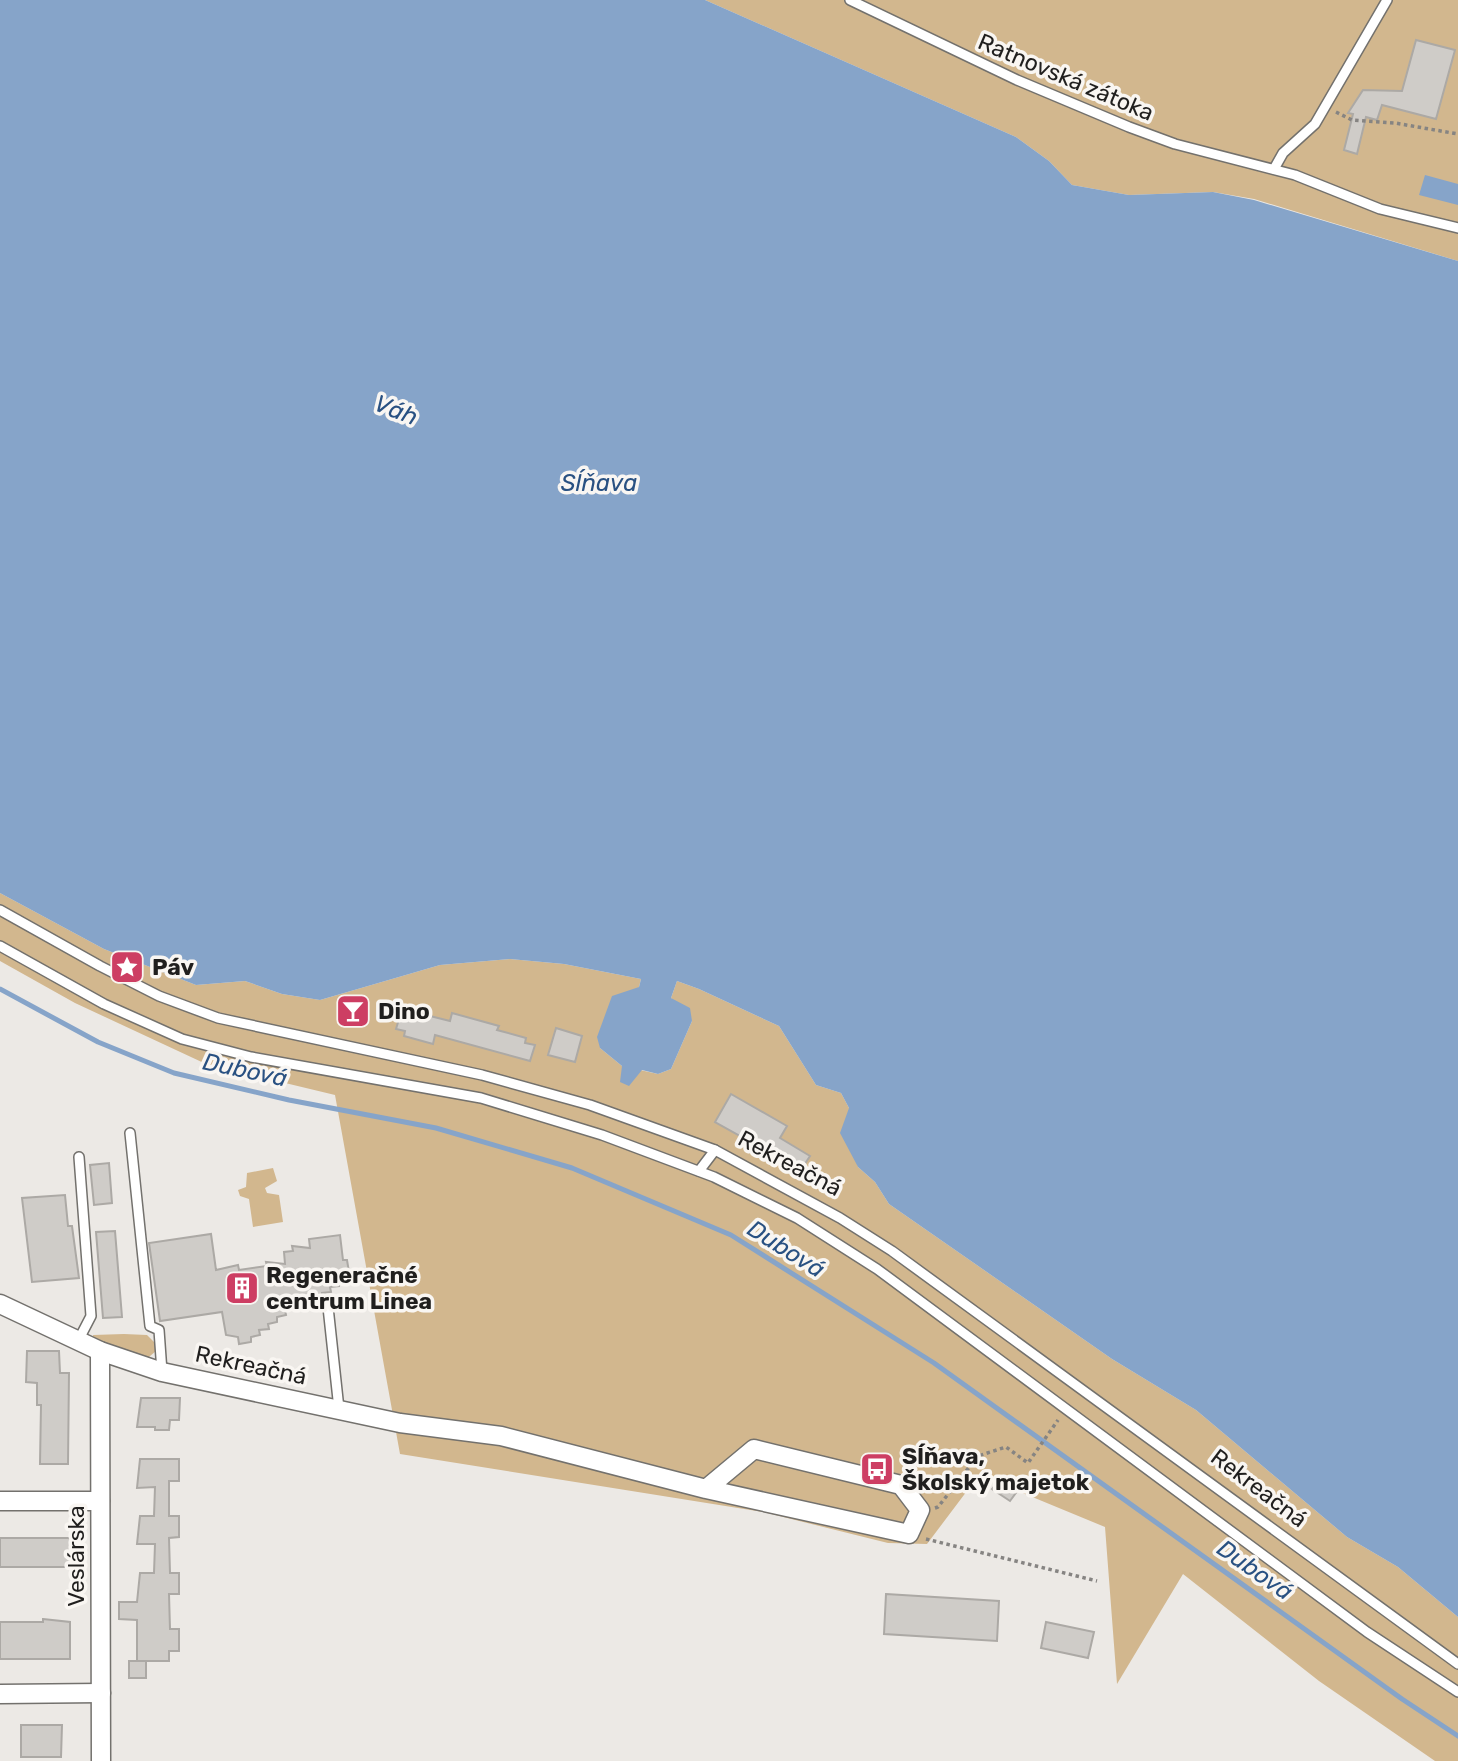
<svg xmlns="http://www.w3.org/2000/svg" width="1458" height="1761" viewBox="0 0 1458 1761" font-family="Rubik,sans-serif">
	<rect width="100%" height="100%" fill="#ece9e5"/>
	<g fill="#d2b78e">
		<path d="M705,0H1458V261L1254,199L1213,192L1129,195L1072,185L1049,161L1016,137Z"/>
		<path d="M0,893L104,949L196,985L245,981L282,994L320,1000L440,965L510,959L564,964L641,979L639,987L600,1048L622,1066L658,1074L671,1069L692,1021L671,998L677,981L699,989L779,1026L816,1085L841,1093L849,1108L858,1167L875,1182L889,1204L1112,1359L1196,1410L1347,1537L1398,1567L1458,1617V1761H1435L1319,1681L1183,1574L1117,1684L1105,1527L979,1475L927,1544L888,1543L763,1512L400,1454L335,1095L206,1064L75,1003L0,961Z"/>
		<path d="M273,1168L277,1181L265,1188L267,1193L279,1195L283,1222L253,1227L249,1199L240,1196L238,1190L246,1187L247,1173Z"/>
		<path d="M124,1334L147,1335L156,1344V1351L143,1362L94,1342L93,1335Z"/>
	</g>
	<g fill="#86a4c9">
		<path d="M0,0H705L1016,137L1049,161L1072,185L1129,195L1213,192L1254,200L1458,261V1617L1398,1567L1347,1537L1196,1410L1112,1359L889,1204L875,1182L858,1167L840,1133L849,1108L841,1093L816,1085L779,1026L699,989L677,981L671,998L690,1008L692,1021L671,1069L658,1074L642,1070L629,1086L620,1082L622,1066L600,1048L597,1037L612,996L639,987L641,979L564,964L510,959L440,965L320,1000L282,994L245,981L196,985L104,949L0,893Z"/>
		<path d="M1425,175L1458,184V205L1419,195Z"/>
	</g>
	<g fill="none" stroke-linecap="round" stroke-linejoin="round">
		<path stroke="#86a4c9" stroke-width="5" d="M0,989L98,1042L174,1073L289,1100L436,1128L572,1168L731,1235L934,1363L1402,1699L1458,1736"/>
	</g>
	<g fill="#cfccc8" stroke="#aca9a5" stroke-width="2">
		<path d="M1416,40L1455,50L1436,119L1382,105L1377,120L1366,117L1357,154L1344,150L1353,114L1348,113L1363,90L1402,91Z"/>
		<path d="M402,1009L450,1021L452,1013L499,1026L497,1030L526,1038L525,1043L535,1045L530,1061L435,1035L433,1044L404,1036L405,1031L396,1029Z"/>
		<path d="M556,1028L582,1036L575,1062L548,1055Z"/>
		<path d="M731,1094L787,1126L780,1138L810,1156L801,1170L715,1122Z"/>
		<path d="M109,1163L112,1203L94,1205L90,1165Z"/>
		<path d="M65,1195L68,1226H72L79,1278L32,1282L22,1198Z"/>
		<path d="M115,1231L122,1317L103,1318L96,1232Z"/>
		<path d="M211,1234L216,1270L238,1265L239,1270L267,1266L266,1262L285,1264L284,1252L293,1251L292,1246L310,1248L309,1239L340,1235L343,1260H347L350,1278L339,1280V1286L330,1287L331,1292L322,1293V1299L292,1303L293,1309L285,1310L286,1315L277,1317V1322L268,1324L269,1329L259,1330L260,1335L251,1337V1342L239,1344L238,1337L226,1335L222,1312L160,1321L149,1243Z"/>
		<path d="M27,1351H59L60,1373H69L68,1464H40L41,1405H37V1383L26,1382Z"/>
		<path d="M141,1398H180L179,1420H170L169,1430H155V1427H137Z"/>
		<path d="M140,1459H179V1481H169V1516H179V1537L169,1538L170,1573H179V1594H169L170,1629H179V1651H169V1661H137V1620L119,1619V1602H137L140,1573H154L155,1544H137L140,1516H154L155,1487L137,1488Z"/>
		<path d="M1001,1478L1018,1490L1010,1501L992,1489Z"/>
		<path d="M0,1538H73L72,1567H0Z"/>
		<path d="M886,1594L999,1601L997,1641L884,1634Z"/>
		<path d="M43,1619L70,1622V1659H0V1622H43Z"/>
		<path d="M1046,1622L1094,1632L1088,1658L1041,1648Z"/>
		<rect x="129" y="1661" width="17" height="17"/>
		<path d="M21,1725H62L61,1757H21Z"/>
	</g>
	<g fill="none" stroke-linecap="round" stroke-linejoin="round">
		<g stroke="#73716d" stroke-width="12">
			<g id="lane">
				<path d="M850,0L1017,80L1129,127L1175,144L1295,175L1380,209L1458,228"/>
				<path d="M1274,169L1283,153L1315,124L1387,0"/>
				<path d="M0,910L100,966L159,996L218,1018L482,1075L590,1105L715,1150L840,1218L892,1251L1458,1664"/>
				<path d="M0,946L104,1004L182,1039L251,1057L481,1098L602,1135L714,1177L797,1218L877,1269L1367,1632L1458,1692"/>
				<path d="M130,1133L150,1326L159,1330L162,1372"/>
				<path d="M699,1171L715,1150"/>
				<path d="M328,1307L339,1409"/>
				<path d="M78,1341L91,1316L79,1157"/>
			</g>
		</g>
		<g stroke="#73716d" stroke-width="21">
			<g id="street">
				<path d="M0,1304L100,1351L162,1372L400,1423L501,1436L706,1489L909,1534L920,1510L901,1485L754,1449L706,1489"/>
				<path d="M100,1351L101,1761"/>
				<path d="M0,1501H100"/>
				<path d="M0,1694L101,1693"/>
			</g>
		</g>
		<g stroke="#868482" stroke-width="3.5" stroke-dasharray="3.5 3.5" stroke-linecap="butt">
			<path d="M1336,112L1352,120L1395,123L1458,134"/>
			<path d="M935,1508L938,1507L978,1456L1006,1447L1028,1463L1058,1420"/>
			<path d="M926,1539L1097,1581"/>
		</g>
		<use href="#lane" stroke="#fff" stroke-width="9"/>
		<use href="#street" stroke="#fff" stroke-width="18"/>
	</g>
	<defs>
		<g id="sight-square" transform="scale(1.75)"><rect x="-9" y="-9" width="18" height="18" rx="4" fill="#cd3e63" stroke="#f9f6f2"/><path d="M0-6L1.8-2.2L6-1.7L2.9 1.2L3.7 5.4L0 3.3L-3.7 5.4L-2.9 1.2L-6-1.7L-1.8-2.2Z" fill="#fff"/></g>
		<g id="bar-square" transform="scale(1.75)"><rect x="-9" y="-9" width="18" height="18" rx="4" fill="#cd3e63" stroke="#f9f6f2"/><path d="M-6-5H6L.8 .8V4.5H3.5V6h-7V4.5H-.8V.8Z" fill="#fff"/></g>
		<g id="building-square" transform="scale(1.75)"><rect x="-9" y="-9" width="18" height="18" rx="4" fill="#cd3e63" stroke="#f9f6f2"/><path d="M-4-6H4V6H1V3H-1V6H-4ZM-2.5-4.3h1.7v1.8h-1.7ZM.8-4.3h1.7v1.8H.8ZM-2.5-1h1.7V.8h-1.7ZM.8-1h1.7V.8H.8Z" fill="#fff"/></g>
		<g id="bus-square" transform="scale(1.75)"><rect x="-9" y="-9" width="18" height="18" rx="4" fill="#cd3e63" stroke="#f9f6f2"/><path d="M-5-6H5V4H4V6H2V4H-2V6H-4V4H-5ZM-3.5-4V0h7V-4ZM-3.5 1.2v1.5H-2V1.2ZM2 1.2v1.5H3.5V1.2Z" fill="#fff"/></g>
	</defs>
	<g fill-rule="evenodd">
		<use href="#sight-square" x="127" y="967"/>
		<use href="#bar-square" x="353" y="1011"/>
		<use href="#building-square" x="242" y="1288"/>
		<use href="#bus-square" x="877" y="1469"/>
	</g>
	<g text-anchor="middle" stroke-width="7" stroke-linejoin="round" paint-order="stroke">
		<g font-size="23" fill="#201f1e" stroke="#f9f6f2">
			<text transform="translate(1066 77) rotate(23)" y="8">Ratnovská zátoka</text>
			<text transform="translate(790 1163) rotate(28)" y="8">Rekreačná</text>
			<text transform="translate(251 1365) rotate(12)" y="8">Rekreačná</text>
			<text transform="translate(1259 1488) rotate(37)" y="8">Rekreačná</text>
			<text transform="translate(76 1556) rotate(-90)" y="8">Veslárska</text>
		</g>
		<g font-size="23" font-weight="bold" fill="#201f1e" stroke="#f9f6f2" text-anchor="start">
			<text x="152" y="975">Páv</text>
			<text x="378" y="1019">Dino</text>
			<text x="266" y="1283">Regeneračné<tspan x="266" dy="26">centrum Linea</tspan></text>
			<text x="902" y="1464">Sĺňava,<tspan x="902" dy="26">Školský majetok</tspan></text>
		</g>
		<g font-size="24" font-style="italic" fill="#295182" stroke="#f9f6f2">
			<text transform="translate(396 410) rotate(21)" y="8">Váh</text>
			<text x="599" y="491">Sĺňava</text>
			<text transform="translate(245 1070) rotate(12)" y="8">Dubová</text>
			<text transform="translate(786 1249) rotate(32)" y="8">Dubová</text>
			<text transform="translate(1255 1570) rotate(35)" y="8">Dubová</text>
		</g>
	</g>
</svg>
